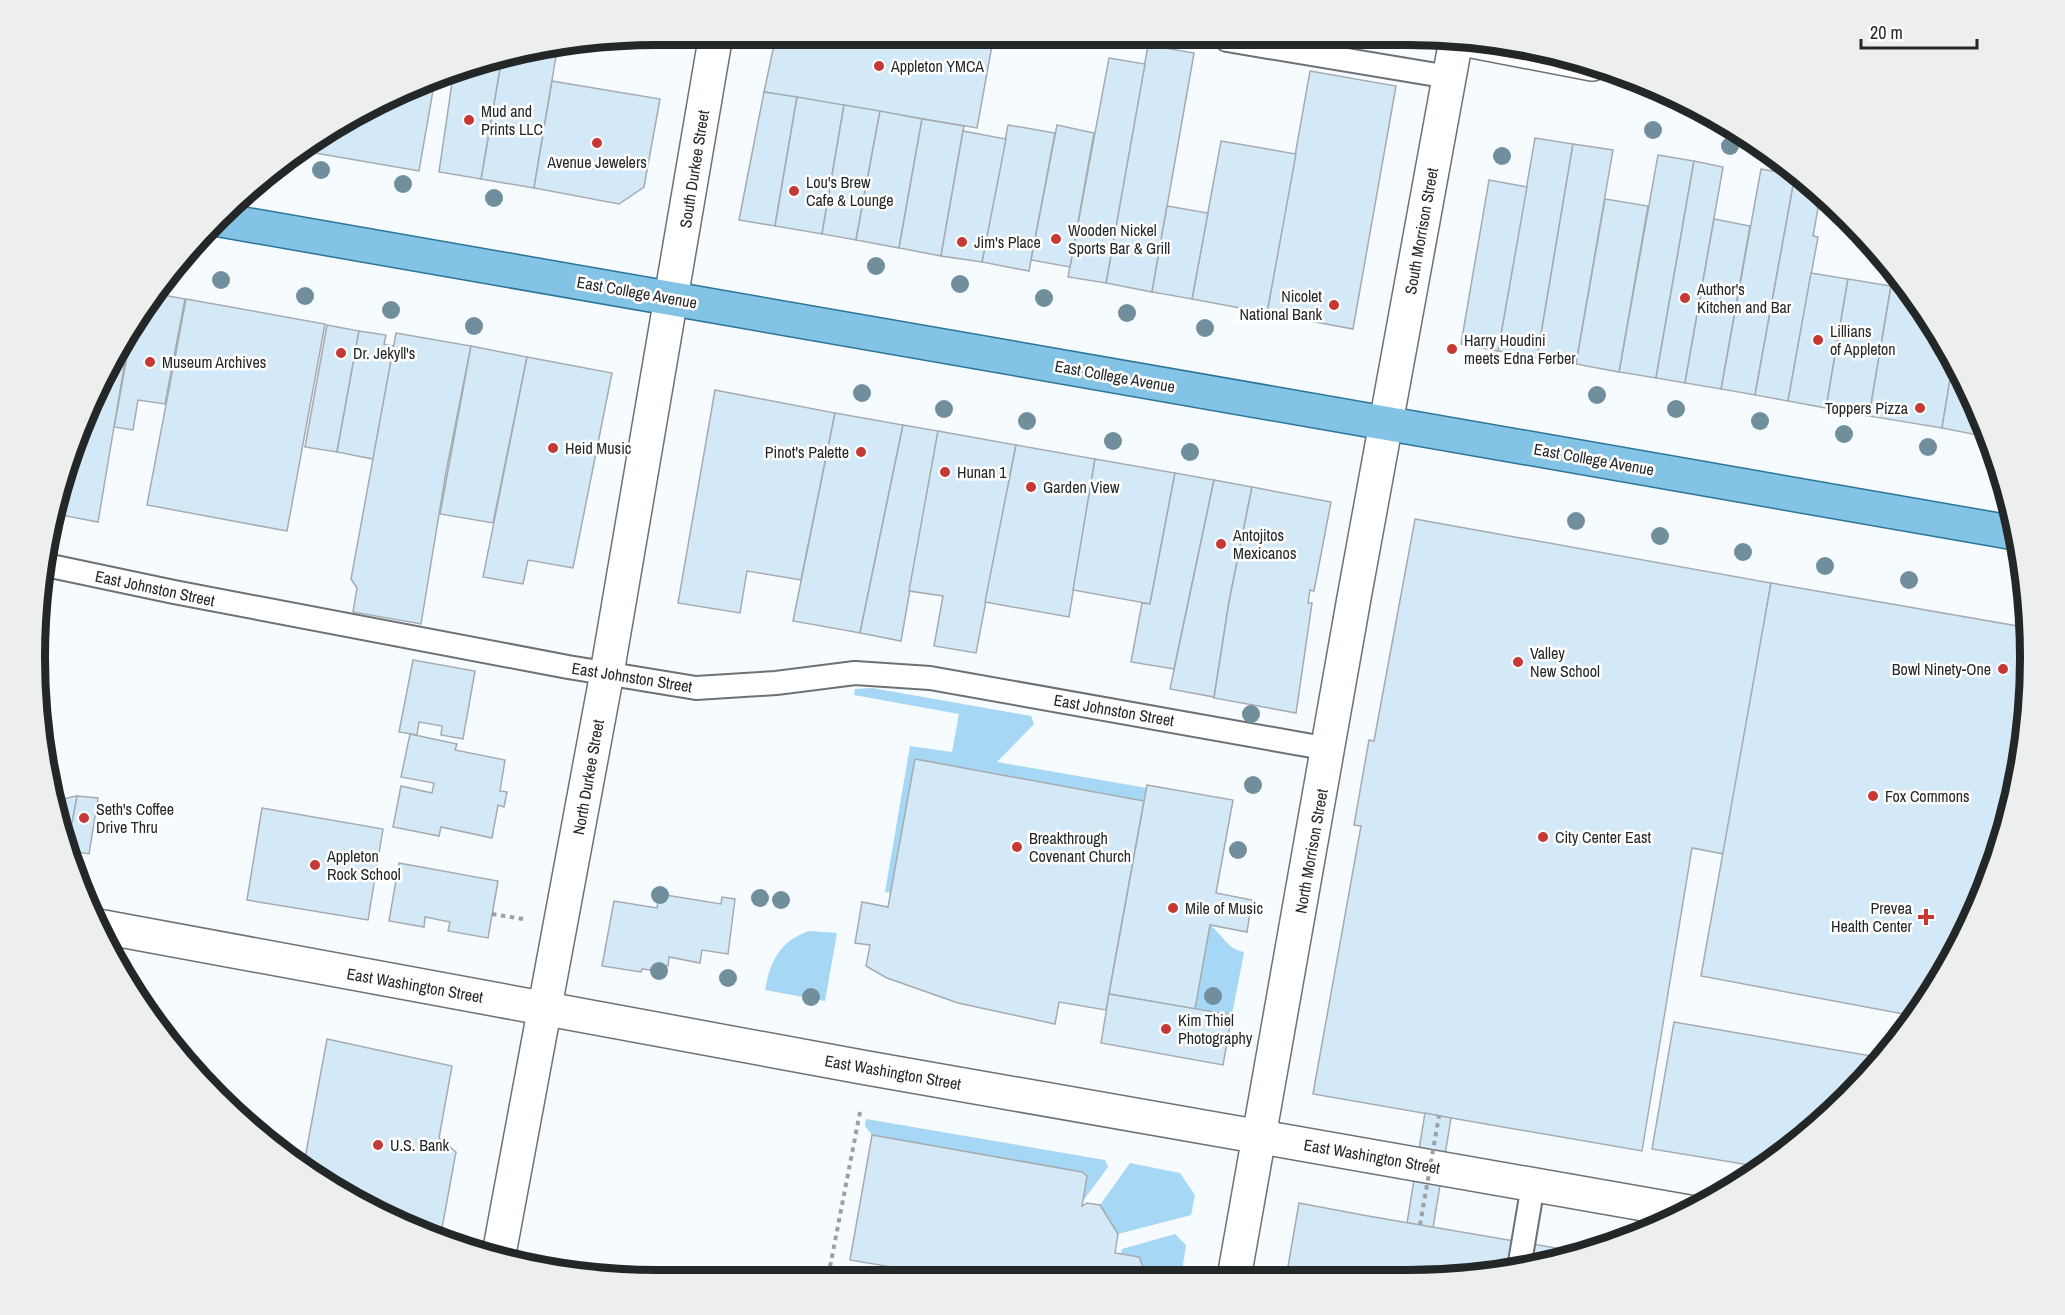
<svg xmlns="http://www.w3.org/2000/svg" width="2065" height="1315" viewBox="0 0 2065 1315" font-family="'Archivo Narrow',sans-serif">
	<rect width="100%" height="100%" fill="#f5fbfe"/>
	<g fill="#a6d7f5">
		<path d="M872,688L1031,716L1034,724L997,762L1147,788L1144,801L915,759L891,893L885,892L910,746L952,752L959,714L854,695L855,689Z"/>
		<path d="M1210,925C1223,935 1227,949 1244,952L1232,1015L1195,1009Z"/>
		<path d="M809,931L837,933L825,1001L765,990C770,961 780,941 809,931Z"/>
		<path d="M866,1119L1105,1160L1108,1167L1083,1201L1082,1172L872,1135L865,1126Z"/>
		<path d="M1130,1163L1180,1173L1195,1195L1191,1215L1118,1234L1100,1205Z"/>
		<path d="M1175,1234L1186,1245L1181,1278H1141L1143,1267L1139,1257L1121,1254L1122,1249Z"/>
	</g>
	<g fill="#d3e9f7" stroke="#a5abaf" stroke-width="1.5">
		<path d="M775,40H993L977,128L764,92Z"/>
		<path d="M558,44L534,188L481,179L502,57Z"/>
		<path d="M1148,45L1194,53L1152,292L1106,283Z"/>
		<path d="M502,57L481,179L439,172L454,69Z"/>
		<path d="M1109,58L1145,64L1106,283L1068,277Z"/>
		<path d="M1310,71L1396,86L1353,329L1267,313Z"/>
		<path d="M435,79L419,171L298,150L311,140Z"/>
		<path d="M552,81L660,99L644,187L619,204L534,188Z"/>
		<path d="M764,92L797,97L775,226L739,220Z"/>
		<path d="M797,97L844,105L822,234L775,226Z"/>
		<path d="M844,105L880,111L856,240L822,234Z"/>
		<path d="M880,111L922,119L899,248L856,240Z"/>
		<path d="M922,119L964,126L941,256L899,248Z"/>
		<path d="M1008,125L1055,133L1029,271L982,262Z"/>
		<path d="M1057,125L1094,133L1070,267L1031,260Z"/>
		<path d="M963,131L1006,139L982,262L941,256Z"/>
		<path d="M1535,138L1573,144L1537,358L1498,351Z"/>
		<path d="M1221,141L1296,154L1267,313L1192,299Z"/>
		<path d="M1573,144L1613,150L1576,364L1537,358Z"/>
		<path d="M1658,155L1694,161L1656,378L1619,372Z"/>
		<path d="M1694,161L1723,167L1685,383L1656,378Z"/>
		<path d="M1761,169L1795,175L1755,395L1721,389Z"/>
		<path d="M1795,175L1821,192L1813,236L1818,237L1788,401L1755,395Z"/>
		<path d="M1489,180L1527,187L1498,351L1461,344Z"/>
		<path d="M1605,199L1648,206L1619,372L1576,364Z"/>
		<path d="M1167,206L1208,213L1192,299L1152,292Z"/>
		<path d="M1714,219L1750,226L1721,389L1685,383Z"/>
		<path d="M1811,273L1848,279L1826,408L1788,401Z"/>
		<path d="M1848,279L1891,286L1869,416L1826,408Z"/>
		<path d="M1891,286L1908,289L1953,361L1942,428L1869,416Z"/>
		<path d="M153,293L185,299L165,404L138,400L133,430L114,427L133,324Z"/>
		<path d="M186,299L325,324L287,531L147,505Z"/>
		<path d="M327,325L359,331L337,452L305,447Z"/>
		<path d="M131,326L98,522L56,514L68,457L118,346Z"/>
		<path d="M359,331L386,335L384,344L394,346L373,459L337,452Z"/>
		<path d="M396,333L471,346L446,472L421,624L353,612L357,588L351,579Z"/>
		<path d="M471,346L527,357L493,523L440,514Z"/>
		<path d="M527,357L612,373L573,568L528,560L523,584L483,577Z"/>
		<path d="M1953,361L1966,382L1984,429L1982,436L1942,428Z"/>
		<path d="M715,390L835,413L801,580L747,571L740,613L678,603Z"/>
		<path d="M835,413L903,425L860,633L793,621Z"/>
		<path d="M903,425L938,431L901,641L860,633Z"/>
		<path d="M938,431L1016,445L976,653L934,646L943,596L909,591Z"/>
		<path d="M1016,445L1095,459L1069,617L985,602Z"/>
		<path d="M1095,459L1175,473L1150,604L1073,590Z"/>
		<path d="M1175,473L1214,480L1174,669L1131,662L1142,603L1150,604Z"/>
		<path d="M1214,480L1252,487L1229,602L1214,697L1170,689Z"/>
		<path d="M1252,487L1331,502L1314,591L1310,590L1308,603H1312L1296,713L1214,698L1229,602Z"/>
		<path d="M1415,519L1771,583L1724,854L1692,848L1642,1151L1313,1094L1361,826L1354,825L1369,740L1374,741Z"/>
		<path d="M1771,583L2029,628L2025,738L1998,857L1947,969L1914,1016L1701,976Z"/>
		<path d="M413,660L475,671L463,739L441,735L442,726L419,722L417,735L399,732Z"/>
		<path d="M410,734L457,744L455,750L505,760L500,791L507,792L504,807L498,805L492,838L441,827L439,836L393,827L401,786L432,793L434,783L401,777Z"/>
		<path d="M915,759L1144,801L1106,1010L1059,1002L1055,1024L958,1003L887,978L866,966L870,945L855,943L862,902L888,907Z"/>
		<path d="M1147,785L1233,800L1216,893L1252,900L1247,932L1210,925L1195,1009L1109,994Z"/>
		<path d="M77,796L70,838L61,833L53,801Z"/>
		<path d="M77,796L98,798L89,854L67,850Z"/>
		<path d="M262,808L383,829L368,920L247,900Z"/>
		<path d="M399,863L498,881L488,938L448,931L450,922L425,917L424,927L389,921Z"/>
		<path d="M659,894L721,904L722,897L735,899L728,954L702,950L700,963L669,957L668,966L661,965L660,971L642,969L641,972L602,966L614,901L657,908Z"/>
		<path d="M1109,994L1232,1015L1223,1065L1101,1043Z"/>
		<path d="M1674,1022L1883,1058L1876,1068L1787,1152L1761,1167L1652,1149Z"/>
		<path d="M327,1039L452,1066L439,1138L456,1152L440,1239L419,1233L303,1169Z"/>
		<path d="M1425,1113L1451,1118L1433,1228L1407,1223Z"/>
		<path d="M872,1135L1082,1172L1087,1176L1082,1206L1087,1203L1100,1205L1118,1234L1115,1253L1139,1257L1143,1267L1141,1278L920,1277L921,1272L850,1260Z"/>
		<path d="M1299,1203L1368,1216L1585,1253L1568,1259L1448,1279L1286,1278Z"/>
	</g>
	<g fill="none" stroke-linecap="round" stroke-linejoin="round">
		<g stroke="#6b7174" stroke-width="26">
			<g id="lane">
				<path d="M1227,40L1449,77"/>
				<path d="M46,565L174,592L568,667L696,688L776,683L855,673L930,678L1329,749"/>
				<path d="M1519,1268L1533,1185"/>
			</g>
		</g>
		<g stroke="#6b7174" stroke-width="36">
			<path id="street" d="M1467,40L1592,64"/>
		</g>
		<g stroke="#6b7174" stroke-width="36">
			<g id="secondary">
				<path d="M98,926L867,1068L1689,1212"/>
				<path d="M499,1254L607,673L715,40"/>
				<path d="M1234,1278L1354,598L1456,40"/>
			</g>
		</g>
		<g stroke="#2c7498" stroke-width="36">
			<path id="primary" d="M215,219L2015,533"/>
		</g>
		<g stroke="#9ca0a2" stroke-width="4" stroke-dasharray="4.5 4.5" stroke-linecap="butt">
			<path d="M492,914L523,919"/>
			<path d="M860,1112L830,1267L887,1277"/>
		</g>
		<use href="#lane" stroke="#fff" stroke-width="22"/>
		<use href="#street" stroke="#fff" stroke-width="33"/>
		<use href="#secondary" stroke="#fff" stroke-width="33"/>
		<use href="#primary" stroke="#83c4e6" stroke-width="33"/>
		<path stroke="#9ca0a2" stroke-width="4" stroke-dasharray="4.5 4.5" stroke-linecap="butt" d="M1420,1225L1439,1116"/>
	</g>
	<g fill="#718e9c">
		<circle cx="1653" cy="130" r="9"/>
		<circle cx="1730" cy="146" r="9"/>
		<circle cx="1502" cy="156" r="9"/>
		<circle cx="321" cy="170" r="9"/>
		<circle cx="403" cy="184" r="9"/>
		<circle cx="494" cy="198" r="9"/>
		<circle cx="876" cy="266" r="9"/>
		<circle cx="221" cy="280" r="9"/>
		<circle cx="960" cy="284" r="9"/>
		<circle cx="305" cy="296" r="9"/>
		<circle cx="1044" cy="298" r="9"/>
		<circle cx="391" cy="310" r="9"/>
		<circle cx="1127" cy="313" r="9"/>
		<circle cx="474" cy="326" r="9"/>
		<circle cx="1205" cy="328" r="9"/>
		<circle cx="862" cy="393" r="9"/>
		<circle cx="1597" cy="395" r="9"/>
		<circle cx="944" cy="409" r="9"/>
		<circle cx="1676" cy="409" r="9"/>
		<circle cx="1027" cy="421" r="9"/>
		<circle cx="1760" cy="421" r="9"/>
		<circle cx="1844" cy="434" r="9"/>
		<circle cx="1113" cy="441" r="9"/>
		<circle cx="1928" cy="447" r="9"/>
		<circle cx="1190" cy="452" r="9"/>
		<circle cx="1576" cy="521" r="9"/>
		<circle cx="1660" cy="536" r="9"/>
		<circle cx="1743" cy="552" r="9"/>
		<circle cx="1825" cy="566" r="9"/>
		<circle cx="1909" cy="580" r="9"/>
		<circle cx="1251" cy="714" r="9"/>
		<circle cx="1253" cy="785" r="9"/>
		<circle cx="1238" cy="850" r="9"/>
		<circle cx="660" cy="895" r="9"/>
		<circle cx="760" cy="898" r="9"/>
		<circle cx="781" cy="900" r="9"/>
		<circle cx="659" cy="971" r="9"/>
		<circle cx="728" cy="978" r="9"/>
		<circle cx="1213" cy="996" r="9"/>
		<circle cx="811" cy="997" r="9"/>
	</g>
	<g fill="#c63834" stroke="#fff" stroke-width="2">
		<circle cx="879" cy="66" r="6"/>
		<circle cx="469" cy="120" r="6"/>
		<circle cx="597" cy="143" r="6"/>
		<circle cx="794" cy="191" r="6"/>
		<circle cx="1056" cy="239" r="6"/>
		<circle cx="962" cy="242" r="6"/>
		<circle cx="1685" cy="298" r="6"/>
		<circle cx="1334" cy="305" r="6"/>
		<circle cx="1818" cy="340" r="6"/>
		<circle cx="1452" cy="349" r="6"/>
		<circle cx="341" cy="353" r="6"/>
		<circle cx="150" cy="362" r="6"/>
		<circle cx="1920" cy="408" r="6"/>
		<circle cx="553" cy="448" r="6"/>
		<circle cx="861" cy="452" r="6"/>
		<circle cx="945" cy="472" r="6"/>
		<circle cx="1031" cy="487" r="6"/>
		<circle cx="1221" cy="544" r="6"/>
		<circle cx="1518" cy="662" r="6"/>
		<circle cx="2003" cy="669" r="6"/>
		<circle cx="1873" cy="796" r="6"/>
		<circle cx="84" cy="818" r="6"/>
		<circle cx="1543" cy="837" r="6"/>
		<circle cx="1017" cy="847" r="6"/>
		<circle cx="315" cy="865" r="6"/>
		<circle cx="1173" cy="908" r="6"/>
		<path d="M1923 908h6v6h6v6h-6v6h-6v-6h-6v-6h6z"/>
		<circle cx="1166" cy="1029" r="6"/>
		<circle cx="378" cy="1145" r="6"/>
	</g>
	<g text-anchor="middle" stroke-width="5" stroke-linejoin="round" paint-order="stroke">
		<g font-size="16" fill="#242728" stroke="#fff" text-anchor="start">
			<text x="891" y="72">Appleton YMCA</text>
			<text x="481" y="117">Mud and<tspan x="481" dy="18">Prints LLC</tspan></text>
			<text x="597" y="168" text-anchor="middle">Avenue Jewelers</text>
			<text x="806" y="188">Lou's Brew<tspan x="806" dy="18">Cafe &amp; Lounge</tspan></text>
			<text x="1068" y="236">Wooden Nickel<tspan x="1068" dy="18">Sports Bar &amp; Grill</tspan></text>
			<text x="974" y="248">Jim's Place</text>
			<text x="1697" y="295">Author's<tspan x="1697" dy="18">Kitchen and Bar</tspan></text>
			<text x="1322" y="302" text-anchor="end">Nicolet<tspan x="1322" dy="18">National Bank</tspan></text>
			<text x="1830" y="337">Lillians<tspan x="1830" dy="18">of Appleton</tspan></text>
			<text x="1464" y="346">Harry Houdini<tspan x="1464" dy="18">meets Edna Ferber</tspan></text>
			<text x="353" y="359">Dr. Jekyll's</text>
			<text x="162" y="368">Museum Archives</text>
			<text x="1908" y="414" text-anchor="end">Toppers Pizza</text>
			<text x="565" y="454">Heid Music</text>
			<text x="849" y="458" text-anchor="end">Pinot's Palette</text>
			<text x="957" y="478">Hunan 1</text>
			<text x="1043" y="493">Garden View</text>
			<text x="1233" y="541">Antojitos<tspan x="1233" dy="18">Mexicanos</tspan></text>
			<text x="1530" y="659">Valley<tspan x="1530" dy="18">New School</tspan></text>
			<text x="1991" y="675" text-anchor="end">Bowl Ninety-One</text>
			<text x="1885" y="802">Fox Commons</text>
			<text x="96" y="815">Seth's Coffee<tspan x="96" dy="18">Drive Thru</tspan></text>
			<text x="1555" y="843">City Center East</text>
			<text x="1029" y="844">Breakthrough<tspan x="1029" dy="18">Covenant Church</tspan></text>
			<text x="327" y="862">Appleton<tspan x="327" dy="18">Rock School</tspan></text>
			<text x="1185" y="914">Mile of Music</text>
			<text x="1912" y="914" text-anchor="end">Prevea<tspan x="1912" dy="18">Health Center</tspan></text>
			<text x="1178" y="1026">Kim Thiel<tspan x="1178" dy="18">Photography</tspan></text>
			<text x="390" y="1151">U.S. Bank</text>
		</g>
		<g font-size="16" fill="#242728" stroke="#fff">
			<text transform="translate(694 169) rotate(-81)" y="6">South Durkee Street</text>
			<text transform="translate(1421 231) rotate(-80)" y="6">South Morrison Street</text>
			<text transform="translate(637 292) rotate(10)" y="6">East College Avenue</text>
			<text transform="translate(1115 376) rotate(10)" y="6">East College Avenue</text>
			<text transform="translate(1594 459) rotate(10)" y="6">East College Avenue</text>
			<text transform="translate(155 588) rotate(12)" y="6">East Johnston Street</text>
			<text transform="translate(632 677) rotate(9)" y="6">East Johnston Street</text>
			<text transform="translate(1114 710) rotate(10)" y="6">East Johnston Street</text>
			<text transform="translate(588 777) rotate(-80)" y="6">North Durkee Street</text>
			<text transform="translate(1311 851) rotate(-80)" y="6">North Morrison Street</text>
			<text transform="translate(415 985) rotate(10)" y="6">East Washington Street</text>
			<text transform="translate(893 1072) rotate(10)" y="6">East Washington Street</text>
			<text transform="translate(1372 1156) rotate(10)" y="6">East Washington Street</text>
		</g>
	</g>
	<path d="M0 0H2065V1315H0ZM657 45H1408A612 612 0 0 1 2020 657V658A612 612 0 0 1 1408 1270H657A612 612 0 0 1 45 658V657A612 612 0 0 1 657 45Z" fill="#edeeee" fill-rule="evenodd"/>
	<path fill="none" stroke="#242728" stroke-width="8" d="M657 45H1408A612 612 0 0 1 2020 657V658A612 612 0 0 1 1408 1270H657A612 612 0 0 1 45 658V657A612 612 0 0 1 657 45Z"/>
	<path d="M1861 39v9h116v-9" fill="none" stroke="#242728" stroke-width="3"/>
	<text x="1870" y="39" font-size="18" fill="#242728" stroke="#ffffff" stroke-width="4.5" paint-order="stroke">20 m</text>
</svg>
